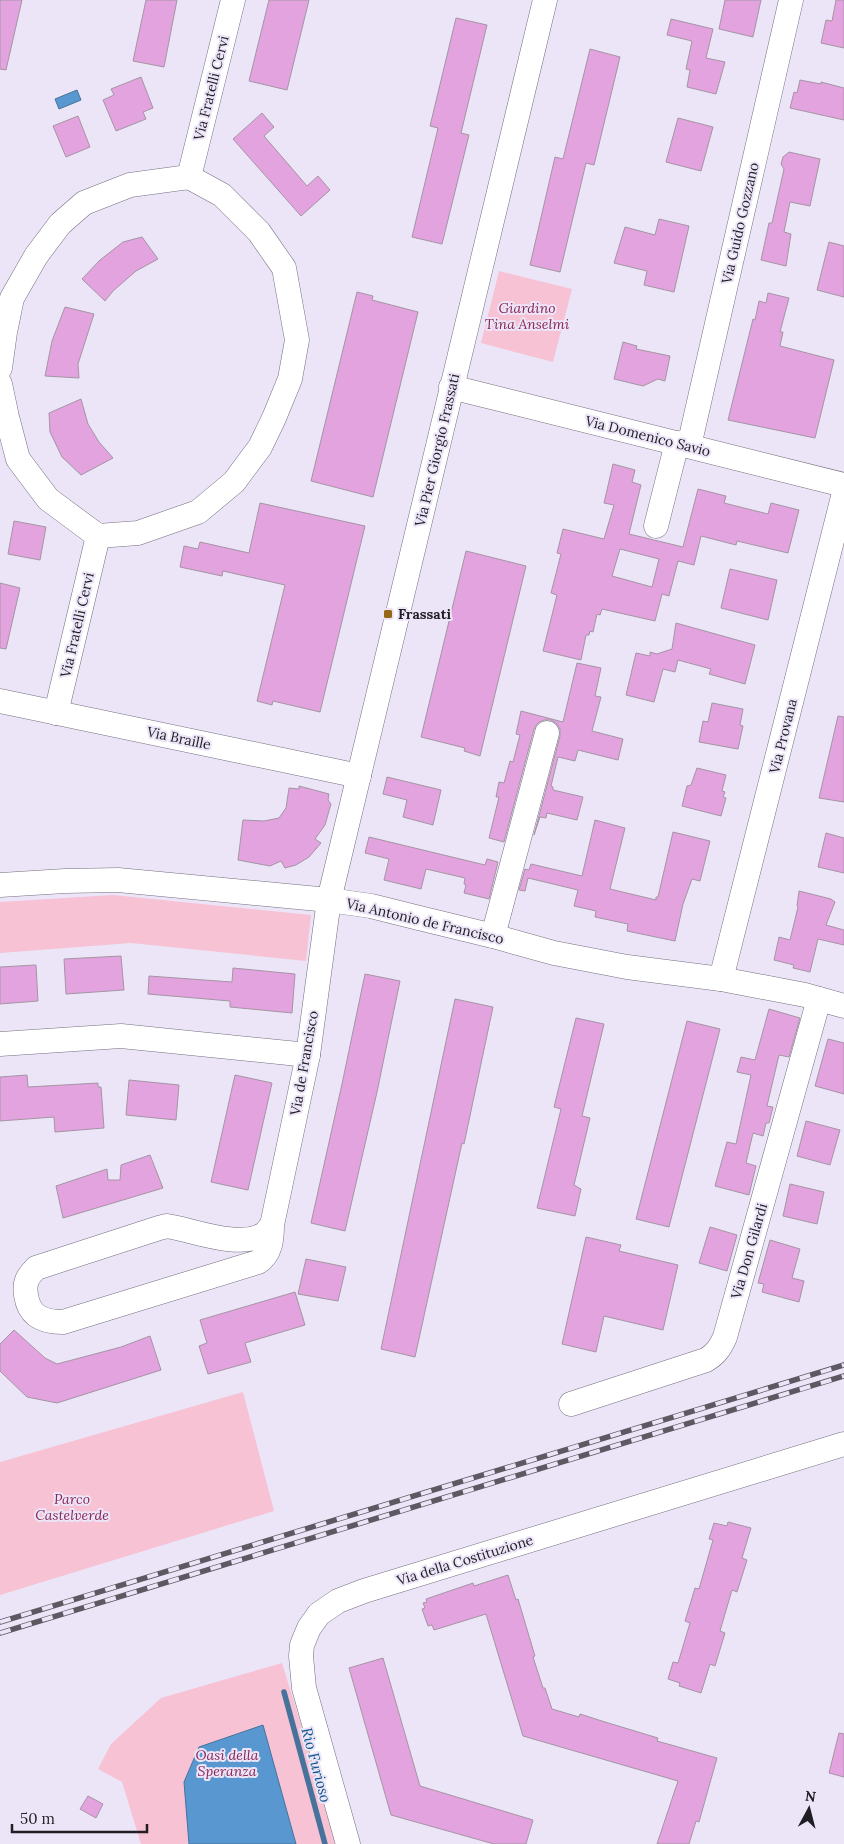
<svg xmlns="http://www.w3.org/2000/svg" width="844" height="1844" viewBox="0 0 844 1844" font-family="Lora,serif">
	<rect width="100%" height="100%" fill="#ece5f8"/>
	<g fill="#f6c2d4">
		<path d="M499,271L572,289L553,362L481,343Z"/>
		<path d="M113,895L311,915L306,961L131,943L0,953V902Z"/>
		<path d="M243,1392L274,1511L0,1595V1462Z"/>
		<path d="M282,1663L338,1844H141L122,1782L98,1769L111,1744L161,1698Z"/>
	</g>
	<g fill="#5897d0" stroke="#47729c">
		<path d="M77,90L81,100L59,109L55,99Z"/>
		<path d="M263,1725L296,1844H189L184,1782L199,1747Z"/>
	</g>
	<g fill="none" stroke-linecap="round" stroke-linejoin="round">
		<path stroke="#47729c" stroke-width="5.5" d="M284,1692L325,1844"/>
	</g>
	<g fill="#e2a3df" stroke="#a495a3" fill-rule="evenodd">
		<path d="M0,0H22L6,70L0,69Z"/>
		<path d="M146,0H177L164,67L133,61Z"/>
		<path d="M269,0H309L287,90L249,81Z"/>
		<path d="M725,0H761L753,37L719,29Z"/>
		<path d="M836,0H844V48L821,43L826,20L832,21Z"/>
		<path d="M456,18L487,25L461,133L469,135L442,244L412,237L438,128L430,126Z"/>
		<path d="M671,19L713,29L706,58L725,62L716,94L687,87L690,70L686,69L692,41L667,35Z"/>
		<path d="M590,49L620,57L594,165L586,163L560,272L530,265L555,157L563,159Z"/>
		<path d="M141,77L153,108L143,112L146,119L116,131L103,100L114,95L111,89Z"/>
		<path d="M800,80L821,84V82L844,88V120L790,108L794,92L797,93Z"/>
		<path d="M262,113L274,127L264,136L307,186L318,176L330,190L301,216L233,139Z"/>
		<path d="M78,116L90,147L66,157L53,126Z"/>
		<path d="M678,118L713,127L701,171L666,162Z"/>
		<path d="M789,152L820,159L810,206L790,202L784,232L791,234L786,266L761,260L769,223H772L784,169L781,164L783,157Z"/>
		<path d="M659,219L689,226L674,292L644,285L647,271L614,263L625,227L655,235Z"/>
		<path d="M142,237L158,259L136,271L113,291L105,301L82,279L100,260L123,242Z"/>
		<path d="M829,242L844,246V297L817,290Z"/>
		<path d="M357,292L373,296L372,300L418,312L373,497L311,481Z"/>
		<path d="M768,293L789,298L780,332H783L780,346L834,360L815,438L728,420L753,319L755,320L759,301L766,303Z"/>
		<path d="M65,307L94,314L78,364L79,378L45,376L52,341Z"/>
		<path d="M623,342L637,346L636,349L670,356L665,381L658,379L643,386L614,379Z"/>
		<path d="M81,399L88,424L99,442L113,458L81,475L62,457L50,432L49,413Z"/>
		<path d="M613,464L635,470L632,482L641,485L629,534L683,547L698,489L726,496L724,503L768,514L771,503L799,510L788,553L737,541L736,545L701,536L694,565L678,561L669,596L662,594L655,621L602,609L600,615L597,614L593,632L590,631L589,635H586L581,660L543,651L557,595L551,593L561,554L557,553L563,529L604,539L614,505L604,503ZM620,549L659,559L652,587L612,576Z"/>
		<path d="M260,503L365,526L320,712L273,701L272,705L257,701L285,585L223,571L222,576L180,567L184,546L198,549L200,542L249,553Z"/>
		<path d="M14,521L46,527L40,560L8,554Z"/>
		<path d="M466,551L526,566L480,756L464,751L465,748L421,737Z"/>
		<path d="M730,569L777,580L768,620L721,608Z"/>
		<path d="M0,583L20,588L6,649L0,648Z"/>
		<path d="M676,623L755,645L745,684L709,674L711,669L678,660L675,672L663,669L654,702L626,695L636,653L650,656V652L657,654L672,649Z"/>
		<path d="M577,663L601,668L595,696L601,697L592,731L623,739L618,760L578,750L575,761L558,757L551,786L553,787V790L583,797L577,820L547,813L546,818L540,817L534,835L560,736V729L556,723L551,720H544L538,723L534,729L504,842L489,838L499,797H496L499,782L504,783L510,761L513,762L520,735L516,734L521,711L563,722Z"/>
		<path d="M712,703L743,709L740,725L743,726L738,749L699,742L703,721L708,722Z"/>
		<path d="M838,716L844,717V802L819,798Z"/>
		<path d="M697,768L726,775L722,791L725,792L723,797L726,798L721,816L682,806L687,786L691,785Z"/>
		<path d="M387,777L441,790L433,825L403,817L407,800L383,794Z"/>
		<path d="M299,786L329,794L328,800L331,804L325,825L315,839L321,843L309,857L296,865L285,868L281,861L270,866L238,860L243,820L264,821L279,818L286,808L289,788L299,789Z"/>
		<path d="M595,820L625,828L610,889L656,900V897H658L673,832L710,841L700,881L692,879L683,904L675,941L627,931L628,924L595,917L596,911L574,906L578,890L528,878L525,891L519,890L525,869L529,870L531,864L582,876Z"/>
		<path d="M826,833L844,838V873L818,867Z"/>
		<path d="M369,837L485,865L487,859L498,862L489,899L464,893L466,885L464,884L465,878L426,869L421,889L384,880L389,859L365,853Z"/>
		<path d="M799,891L831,899L835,902L826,925L844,930V945L818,939L810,972L793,968L794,965L774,960L779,937L790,940L798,907L797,906Z"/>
		<path d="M121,956L124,990L66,994L64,959Z"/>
		<path d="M36,965L38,1001L0,1004V967Z"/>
		<path d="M233,968L295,974L292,1013L230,1007V1001L148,994L149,976L232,982Z"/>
		<path d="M365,974L400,981L377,1092L345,1231L311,1223L342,1084Z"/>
		<path d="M455,999L493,1007L464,1144L462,1143L415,1357L381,1349Z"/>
		<path d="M769,1009L800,1018L789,1057L779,1055L767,1106L773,1107L769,1123H766L763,1136L753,1133L746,1163L756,1166L749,1195L715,1186L727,1142L736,1144L751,1075L737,1072L741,1057L755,1060Z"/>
		<path d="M576,1018L604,1024L582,1116L590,1118L574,1185L581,1189L575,1216L537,1208L561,1109L554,1107Z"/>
		<path d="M687,1021L720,1029L669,1227L636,1219Z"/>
		<path d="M828,1039L844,1043V1094L815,1086Z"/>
		<path d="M27,1075L28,1087L98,1083V1087H101L104,1128L55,1132L54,1117L0,1121V1077Z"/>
		<path d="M235,1075L272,1083L248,1190L211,1182Z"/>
		<path d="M129,1080L179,1085L176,1120L126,1115Z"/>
		<path d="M806,1121L840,1130L830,1165L797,1156Z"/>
		<path d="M150,1155L163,1188L63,1218L56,1186L107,1169L108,1180H120L121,1165Z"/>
		<path d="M790,1184L824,1192L817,1224L783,1216Z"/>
		<path d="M710,1227L737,1235L727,1271L699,1263Z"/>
		<path d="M586,1237L621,1245L619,1251L678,1265L663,1330L604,1316L596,1352L562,1344Z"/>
		<path d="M770,1240L800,1249L792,1278L804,1281L799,1302L762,1292L764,1284L758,1283Z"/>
		<path d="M306,1259L346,1267L338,1301L298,1294Z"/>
		<path d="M295,1292L305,1325L245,1343L251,1362L208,1374L199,1346L207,1343L200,1320Z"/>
		<path d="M14,1330L45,1358L57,1364L121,1347L150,1336L161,1370L57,1403L27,1397L0,1371V1344Z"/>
		<path d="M728,1522L751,1528L742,1558L747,1560L737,1592L732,1590L720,1631L725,1633L715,1666L710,1664L701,1693L679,1686L680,1683L668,1679L673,1662L678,1663L690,1623L685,1621L695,1588L699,1589L713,1540L709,1539L714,1523L727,1526Z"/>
		<path d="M508,1575L516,1600L518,1599L535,1656L533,1657L543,1688H545L552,1709L579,1717L580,1714L605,1722L658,1738L657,1741L717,1758L699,1822L696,1821L689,1844H657L678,1781L523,1736L486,1614L434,1630L432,1625L428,1626L422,1609L425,1608L423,1603L427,1602L426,1599L473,1583L474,1586Z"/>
		<path d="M383,1658L420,1786L533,1820L526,1844H494L391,1815L349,1668Z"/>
		<path d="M839,1733L844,1734V1777L829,1773Z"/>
		<path d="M88,1796L103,1804L96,1818L80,1809Z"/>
	</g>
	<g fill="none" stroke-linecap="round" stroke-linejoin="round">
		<g stroke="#746f7f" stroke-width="25">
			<g id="minor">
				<path d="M189,177L233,0"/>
				<path d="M0,368L5,332L12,298L36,256L60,224L84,203L130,185L189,177L222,195L259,232L284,268L297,340L290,379L274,418L260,447L234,482L198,512L138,533L98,536L48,499L18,459L7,417L0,384"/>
				<path d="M451,387L844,485"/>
				<path d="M689,446L791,0"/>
				<path d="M656,526L677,443"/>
				<path d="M0,701L359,776"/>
				<path d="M56,713L98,536"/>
				<path d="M0,885L65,881L118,880L329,900L371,906L415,917L493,936L554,953L627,967L721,979L805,995L844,1006"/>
				<path d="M493,936L547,733"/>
				<path d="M721,979L844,493"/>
				<path d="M0,1044L121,1036L308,1055"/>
				<path d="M272,1225C270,1227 267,1232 264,1234C243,1248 200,1233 177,1228L167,1226L159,1228L36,1268C27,1277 24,1283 26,1295C29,1316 42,1322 63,1322L258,1262C271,1254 272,1238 272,1225L308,1055L329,900L545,0"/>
				<path d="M571,1404L706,1360C716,1354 720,1348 725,1337L819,999"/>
				<path d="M348,1844L304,1688L301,1656L302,1645L309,1628L319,1614L338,1601L364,1591L844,1444"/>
			</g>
		</g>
		<use href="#minor" stroke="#fff" stroke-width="24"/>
		<g stroke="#5d5963" stroke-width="5.5">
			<g id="rail">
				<path d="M0,1622L844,1365"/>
				<path d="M0,1633L844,1376"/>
			</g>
		</g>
		<use href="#rail" stroke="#ece5f8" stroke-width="4" stroke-dasharray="11" stroke-linecap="butt"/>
	</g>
	<rect fill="#956716" stroke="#ece5f8" stroke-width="2" x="383" y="609" width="10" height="10" rx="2.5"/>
	<g text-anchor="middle" stroke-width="4" stroke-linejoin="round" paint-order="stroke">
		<g font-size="14" fill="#201d24" stroke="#ece5f8">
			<text transform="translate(211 88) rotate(-76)" y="5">Via Fratelli Cervi</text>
			<text transform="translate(740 223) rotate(-77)" y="5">Via Guido Gozzano</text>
			<text transform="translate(648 436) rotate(14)" y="5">Via Domenico Savio</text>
			<text transform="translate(437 450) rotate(-77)" y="5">Via Pier Giorgio Frassati</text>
			<text transform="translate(77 625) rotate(-77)" y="5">Via Fratelli Cervi</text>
			<text transform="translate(783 736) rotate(-76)" y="5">Via Provana</text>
			<text transform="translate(179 738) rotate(12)" y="5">Via Braille</text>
			<text transform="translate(425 921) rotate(13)" y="5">Via Antonio de Francisco</text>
			<text transform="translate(304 1063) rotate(-80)" y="5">Via de Francisco</text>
			<text transform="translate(749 1251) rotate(-74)" y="5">Via Don Gilardi</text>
			<text transform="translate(465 1560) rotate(-17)" y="5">Via della Costituzione</text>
		</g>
		<g font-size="14" font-style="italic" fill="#882655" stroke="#ece5f8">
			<text x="527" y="313">Giardino<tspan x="527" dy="16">Tina Anselmi</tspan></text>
			<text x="72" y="1504">Parco<tspan x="72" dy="16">Castelverde</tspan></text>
			<text x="227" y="1760">Oasi della<tspan x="227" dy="16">Speranza</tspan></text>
		</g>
		<g font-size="14" font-weight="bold" fill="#201d24" stroke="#ece5f8" text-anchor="start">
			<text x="398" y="619">Frassati</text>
		</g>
		<g font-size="15" font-style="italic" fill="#10578d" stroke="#ece5f8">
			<text transform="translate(316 1765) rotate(75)" y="5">Rio Furioso</text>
		</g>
	</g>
	<g transform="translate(809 1809) rotate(7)" stroke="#ece5f8" stroke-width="4" paint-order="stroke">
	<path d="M0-4L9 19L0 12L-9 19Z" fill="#201d24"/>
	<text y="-8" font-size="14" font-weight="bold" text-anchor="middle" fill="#201d24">N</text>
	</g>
	<path d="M12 1824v8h135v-8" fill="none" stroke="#201d24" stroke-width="2.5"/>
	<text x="20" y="1824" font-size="15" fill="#201d24" stroke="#ece5f8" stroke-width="4" paint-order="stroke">50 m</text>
</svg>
